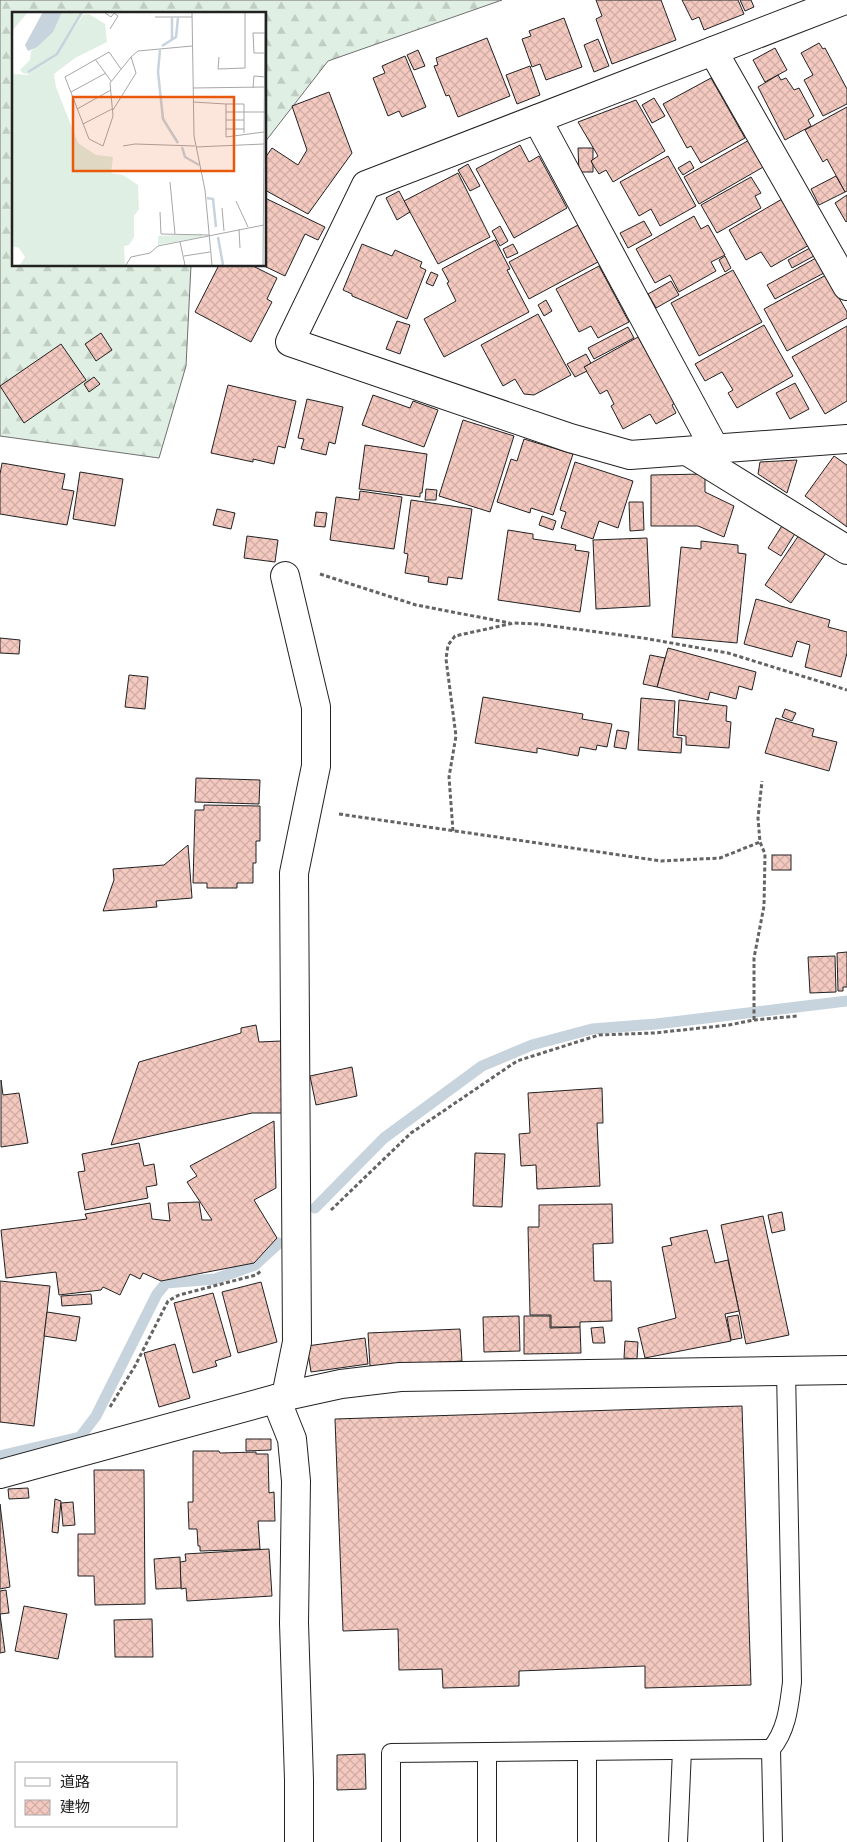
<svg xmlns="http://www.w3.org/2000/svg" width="847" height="1842" viewBox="0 0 847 1842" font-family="'Space Grotesk','Noto Sans JP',sans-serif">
	<defs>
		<pattern id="forest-firs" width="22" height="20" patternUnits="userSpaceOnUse" patternTransform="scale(1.25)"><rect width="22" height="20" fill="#e0efe3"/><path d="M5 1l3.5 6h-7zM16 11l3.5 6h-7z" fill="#c0cdc2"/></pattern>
		<pattern id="building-cross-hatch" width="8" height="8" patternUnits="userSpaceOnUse" patternTransform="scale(1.25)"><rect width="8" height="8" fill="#f3c9c0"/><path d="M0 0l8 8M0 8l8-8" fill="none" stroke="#d0aca5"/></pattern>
	</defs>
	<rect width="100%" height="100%" fill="#fff"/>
	<path fill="url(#forest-firs)" stroke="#6f6f6f" d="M0,0H502L328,61L265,142V14H14V265H191L186,366L159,458L0,436Z"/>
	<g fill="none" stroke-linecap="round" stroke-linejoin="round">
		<g stroke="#c7d3dd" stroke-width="11">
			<path d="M315,1208L384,1138L482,1066L532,1045L592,1029L656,1024L847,1001"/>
			<path d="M0,1456L80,1437L96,1416L157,1294L166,1283L215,1279L255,1265L279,1243"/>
		</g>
	</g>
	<g fill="url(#building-cross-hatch)" stroke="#222">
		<path d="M596,0H661L676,40L612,64L596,19L602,16Z"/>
		<path d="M682,0H738L744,14L704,30L699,17L692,20Z"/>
		<path d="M740,0H751L754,7L745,11Z"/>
		<path d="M564,18L582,67L546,80L540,64L532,67L522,39L531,36L529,31Z"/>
		<path d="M487,38L510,96L458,117L449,95L446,96L434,66L438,65L436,58Z"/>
		<path d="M598,39L609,66L594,72L584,45Z"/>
		<path d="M819,43L823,49L825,48L847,89V104L823,116L804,80L813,75L801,53Z"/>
		<path d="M775,48L787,70L765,82L753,60Z"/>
		<path d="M418,50L425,66L414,70L407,55Z"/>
		<path d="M405,56L426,107L402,117L399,111L388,116L373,78L385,73L382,66Z"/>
		<path d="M530,66L540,95L517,104L506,75Z"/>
		<path d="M778,75L781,80L786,78L794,90L799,88L814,116L808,120L811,126L785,140L758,87Z"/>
		<path d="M711,78L745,138L701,163L691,146L687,148L663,104Z"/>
		<path d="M329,92L352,153L308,214L265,190V158L272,148L298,165L307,150L292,106Z"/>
		<path d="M654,98L665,116L652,123L642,105Z"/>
		<path d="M636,100L665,151L613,182L606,170L599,174L593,165L591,161L598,156L578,122Z"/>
		<path d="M847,107V191L845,192L827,159L823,162L805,130Z"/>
		<path d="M751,139L765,166L699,204L684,177Z"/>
		<path d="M520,145L529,162L539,156L567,208L514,238L476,169Z"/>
		<path d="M578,148H593V159L591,161L593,165V172H579Z"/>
		<path d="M668,156L696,206L660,226L651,209L639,216L620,182Z"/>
		<path d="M690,161L694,168L683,175L678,168Z"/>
		<path d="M468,164L480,186L470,191L458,170Z"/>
		<path d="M458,173L490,237L438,264L404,201Z"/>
		<path d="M836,176L845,192L819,205L811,189Z"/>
		<path d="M751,177L761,193L755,196L761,208L717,233L701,205Z"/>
		<path d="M399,191L410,212L397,220L386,198Z"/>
		<path d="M847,195V221L846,222L835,203Z"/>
		<path d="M265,198L325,227L318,240L305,234L285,276L262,265H265Z"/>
		<path d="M782,199L800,231L811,244L771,267L761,252L746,260L729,230Z"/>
		<path d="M694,216L701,229L708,225L725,255L711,262L716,271L679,292L670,275L655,283L636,249Z"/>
		<path d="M644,221L652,235L628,248L620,233Z"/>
		<path d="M578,225L598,262L529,299L509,262Z"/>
		<path d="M500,226L508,241L500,246L492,231Z"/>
		<path d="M495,240L510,269L507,270L529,312L444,357L424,319L456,301L447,283L449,282L442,269Z"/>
		<path d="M362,244L392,256L395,250L422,262L420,267L426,270L407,319L352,296V294L343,290Z"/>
		<path d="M513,244L518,253L507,258L503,249Z"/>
		<path d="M810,248L814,256L792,268L788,260Z"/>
		<path d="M725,256L731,268L725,272L719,260Z"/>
		<path d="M816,258L824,273L775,299L767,285Z"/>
		<path d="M219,265H251L277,278L267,299L272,302L251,342L195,312Z"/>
		<path d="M599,266L629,322L598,338L591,326L579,332L556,289Z"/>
		<path d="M733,270L762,322L699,356L671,303Z"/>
		<path d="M431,272L438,275L433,286L426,283Z"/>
		<path d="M826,275L847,312V318L787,351L764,309Z"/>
		<path d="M671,281L679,295L656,308L648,294Z"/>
		<path d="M546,300L552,311L544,316L538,305Z"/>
		<path d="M538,314L571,375L534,395L524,394L515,379L503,386L481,345Z"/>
		<path d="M397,321L410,325L400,354L386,349Z"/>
		<path d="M764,325L793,376L737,408L728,393L733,390L722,372L705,381L695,364Z"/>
		<path d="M847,326V401L825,414L792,357Z"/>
		<path d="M628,327L634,338L594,359L588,348Z"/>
		<path d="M101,333L112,350L96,361L85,344Z"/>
		<path d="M638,337L675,403L672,405L676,413L656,424L650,414L623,429L611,406L614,404L607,390L600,394L584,367Z"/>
		<path d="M61,344L86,380L24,423L0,386Z"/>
		<path d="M586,354L591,363L584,367L587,371L575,377L567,364Z"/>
		<path d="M94,377L100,384L89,392L84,384Z"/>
		<path d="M795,383L809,409L790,419L776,393Z"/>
		<path d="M228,385L296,401L285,448L278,446L274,464L253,459V462L211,453Z"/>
		<path d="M373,395L410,408L413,401L438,410L424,447L362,425Z"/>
		<path d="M307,399L343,407L335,444L329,442L326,455L301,449L304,439L298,438Z"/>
		<path d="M463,420L514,436L490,512L439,496Z"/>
		<path d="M524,439L573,454L553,515L531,508L530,513L497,502L511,459L517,461Z"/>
		<path d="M365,445L427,454L422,493H420V497L359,489Z"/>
		<path d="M834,456L847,465V527L805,496Z"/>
		<path d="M797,460L787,493L758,474L760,462Z"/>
		<path d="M575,462L633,481L618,528L599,521L593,539L561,528L566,512L560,510Z"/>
		<path d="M2,463L65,474L62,489L74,491L67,525L0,514V474Z"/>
		<path d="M80,472L123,479L115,526L73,519Z"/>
		<path d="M705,474V492L734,506L724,537L698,526H651V475Z"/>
		<path d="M426,489L437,490L436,500H425Z"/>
		<path d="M360,491L402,497L394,549L330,540L336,497L359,500Z"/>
		<path d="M411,500L472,509L462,579L448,577L447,585L428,582L429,577L405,573L408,554L404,553Z"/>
		<path d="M629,502H643L644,530L630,531Z"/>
		<path d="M217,509L235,513L231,529L213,525Z"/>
		<path d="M316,512L327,513L325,527L314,526Z"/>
		<path d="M542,516L556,521L553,530L539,525Z"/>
		<path d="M783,524L796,532L781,556L768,548Z"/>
		<path d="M508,530L533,534V539L576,545L575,550L589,552L580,612L498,600Z"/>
		<path d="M799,535L826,553L791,603L765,585Z"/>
		<path d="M247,536L278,540L275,562L244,558Z"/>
		<path d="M647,538L650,606L596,609L593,540Z"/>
		<path d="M701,541L738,545V553L746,554L737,643L672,637L681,547L701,549Z"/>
		<path d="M756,599L830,620L828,627L847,632V653L841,677L805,667L810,645L797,641L792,657L744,644Z"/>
		<path d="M0,638L20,640L19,654L0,653Z"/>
		<path d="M668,648L756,672L752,690L739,686L736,699L710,692L708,700L657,687Z"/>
		<path d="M650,655L665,658L657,687L643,684Z"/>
		<path d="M129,675L148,677L145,709L125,707Z"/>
		<path d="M483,697L583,714L582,719L612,724L607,747L597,745L596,750L580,747L578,756L537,748V753L475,743Z"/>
		<path d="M641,698L675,701L673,737L682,738L681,753L638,750Z"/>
		<path d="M679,700L727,706L726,721L731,722L729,748L686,745V736L677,735Z"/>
		<path d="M785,709L796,713L792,721L782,717Z"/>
		<path d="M776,718L814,729L812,736L837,742L829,771L765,753Z"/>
		<path d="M617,730L629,732L626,749L614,747Z"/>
		<path d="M196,778L260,780L259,804L195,802Z"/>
		<path d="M204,805L260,806V841H256V863H253V883H237V888H207V883H193L195,810H204Z"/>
		<path d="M188,845L192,898L156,901L157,907L103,911L114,880L113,869L164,865Z"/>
		<rect x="772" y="855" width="19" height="15"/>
		<path d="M847,952V987H843V991H838L837,953Z"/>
		<path d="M835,956L836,992L810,993L808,957Z"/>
		<path d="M256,1025L259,1042L281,1041L282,1113H252L111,1145L139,1062L241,1033V1028Z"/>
		<path d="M352,1067L357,1096L316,1105L310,1076Z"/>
		<path d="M1,1080L3,1095L19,1093L28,1143L1,1147Z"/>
		<path d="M602,1088L603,1123H597L600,1186L537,1189L536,1165L521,1166L519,1134L530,1133L528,1093Z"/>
		<path d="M274,1121L276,1188L254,1200L277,1238L254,1263L161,1281L143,1273L140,1279L130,1274L120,1295L103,1287L101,1290L59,1295L56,1272L6,1278L1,1230L87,1219L85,1214L150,1203L152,1219L170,1221L168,1203L199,1202L202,1220H212L187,1182L197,1176L190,1166Z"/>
		<path d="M139,1143L144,1166L154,1164L157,1185L146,1187L148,1198L85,1210L78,1172L85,1171L82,1154Z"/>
		<path d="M475,1153L505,1154L502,1207L473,1206Z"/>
		<path d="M612,1204L613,1243L593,1244L594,1281H611L612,1321L580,1322V1327H551V1315H530L528,1227H539V1205Z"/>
		<path d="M782,1212L785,1230L772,1233L768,1215Z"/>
		<path d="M763,1216L789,1335L746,1344L721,1225Z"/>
		<path d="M707,1230L715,1263L728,1260L739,1311L725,1314L731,1341L645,1358L638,1328L676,1318L662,1247L672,1245L670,1238Z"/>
		<path d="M0,1281L50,1286L34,1426L0,1422Z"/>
		<path d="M261,1282L277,1342L238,1353L222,1292Z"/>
		<path d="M213,1293L231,1356L215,1361L217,1366L193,1373L174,1303Z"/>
		<path d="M91,1294L92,1304L62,1306L61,1296Z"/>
		<path d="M47,1312L80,1317L76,1341L44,1336Z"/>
		<path d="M738,1315L742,1338L731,1340L727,1317Z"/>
		<path d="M519,1316L520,1351L484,1352L483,1317Z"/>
		<path d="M524,1316H550V1328L580,1327L581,1353L524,1354Z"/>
		<path d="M603,1327L605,1343H593L591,1328Z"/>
		<path d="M460,1329L462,1361L370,1366L368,1333Z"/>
		<path d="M365,1338L368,1364L311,1372L307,1346Z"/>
		<path d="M625,1341L638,1342L637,1359L624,1358Z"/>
		<path d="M175,1344L190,1398L159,1407L144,1353Z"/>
		<path d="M742,1406L751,1685L645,1688V1666L519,1671V1686L443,1688L442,1669L399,1670L398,1629L343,1631L335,1419Z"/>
		<path d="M246,1439H271V1450L246,1451Z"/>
		<path d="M193,1451H219L220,1453L256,1452V1454H268L269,1493L274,1492L275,1521H258L260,1549L200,1551V1546H198L197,1529H189L188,1502H193Z"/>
		<path d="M94,1470H144L145,1604L95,1605L94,1576H78V1534H95Z"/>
		<path d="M28,1488L29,1498L9,1499L8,1489Z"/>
		<path d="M55,1499L61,1501L58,1533L52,1532Z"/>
		<path d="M73,1502L75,1525L63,1526L61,1503Z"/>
		<path d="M0,1504L10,1587L0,1589Z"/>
		<path d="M269,1549L272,1596L187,1601L186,1588L181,1589L180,1562L186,1561L185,1554Z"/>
		<path d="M180,1557L181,1588L156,1589L154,1559Z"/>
		<path d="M6,1590L9,1613L0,1614V1591Z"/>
		<path d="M24,1606L67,1614L58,1659L15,1651Z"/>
		<path d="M0,1614L5,1652L0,1653Z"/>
		<path d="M152,1619L153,1657H115L114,1620Z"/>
		<path d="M365,1754L366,1789L337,1790V1755Z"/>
	</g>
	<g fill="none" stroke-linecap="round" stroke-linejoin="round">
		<g stroke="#222" stroke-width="20">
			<g id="lane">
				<path d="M771,1749C787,1730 789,1706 792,1682L786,1370"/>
				<path d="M587,1751V1842"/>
				<path d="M487,1752V1842"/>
				<path d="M391,1842V1753L771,1749L773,1842"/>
				<path d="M678,1842L682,1750"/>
			</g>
		</g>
		<g stroke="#222" stroke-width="30">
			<g id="street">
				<path d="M845,0L366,185L290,342L570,438L630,455L847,439"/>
				<path d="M713,51L847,286"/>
				<path d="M537,119L715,449"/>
				<path d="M687,451L847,550"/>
				<path d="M285,576L316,707V766L294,873L297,1342L286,1396"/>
				<path d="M276,1399L292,1439L296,1481L294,1623L299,1780V1842"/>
				<path d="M0,1474L286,1396L341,1384L400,1377L847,1370"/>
			</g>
		</g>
		<g stroke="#646464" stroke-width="3" stroke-dasharray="4 2.5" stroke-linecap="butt">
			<path d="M320,574L416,605L510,623"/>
			<path d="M339,814L661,861L720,858L760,842"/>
			<path d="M453,831L449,777L456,736L446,659L448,645L455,636L514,623L537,624L643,638L728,653L847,690"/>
			<path d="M754,1020V958L764,906L765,854L760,842L758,818L762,781"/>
			<path d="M331,1210L411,1133L517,1061L599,1035L654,1033L729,1025L754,1020L797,1016"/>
			<path d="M110,1407L135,1366L168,1301L179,1295L256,1275L262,1270"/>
		</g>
		<use href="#lane" stroke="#fff" stroke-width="18"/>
		<use href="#street" stroke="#fff" stroke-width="28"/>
	</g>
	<g transform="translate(12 12)">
		<rect width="254" height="254" fill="#fff"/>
		<path d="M50,0H72L44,44L19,63L11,61L8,58L18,48L19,39L42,16Z" fill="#e0efe3"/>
		<path d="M0,0H16L0,19ZM77,2L93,12L95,30L63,46L42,62L44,75L66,131L84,143L101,145L99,161L111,163L126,173L127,197L122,204V225L117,233L112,234L113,253H8L13,245L7,236L0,234V62L19,63L44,44L71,3Z" fill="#e0efe3"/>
		<path d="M190,222V225L146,233V224Z" fill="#e0efe3"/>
		<path d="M31,0H50L41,20L25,35L16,39L13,33Z" fill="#c7d3dd"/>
		<path fill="none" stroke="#c7d3dd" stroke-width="2.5" d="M160,27V6M150,34L164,25L166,6M148,38L146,60L151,107L166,131M16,60L45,42L70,0M170,135L173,145L187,153M195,186L201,187L204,215M206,225L211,253"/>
		<path fill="none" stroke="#a7a7a7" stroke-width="1" d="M92,0L99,5L103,0M180,0L182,124L193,178L200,253M143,5H180M98,17L106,4L102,1M253,41H242L241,21H253M207,45L206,57L233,56V0M83,47L99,69M109,57L97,40L53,65L77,127L91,134L101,104L98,71L119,45L126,39L180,34M181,76L253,75M241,76L242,64L253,65M59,80L94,61M181,90L214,92M65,97L99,78M101,98L124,61L119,45M214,100H253M214,108H232M71,112L100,97M214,117H232M232,121V92H214V125L252,120M111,134L123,132L183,134M184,135L252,132M158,170L163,222M224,189L236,215M210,196L212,219M148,200L149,222L197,223M227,217L228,236M168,230L173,253M172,244L198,240M114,253L119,245L138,241L146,234L252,213M251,253L253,0"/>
		<path fill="#e8590c" fill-opacity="0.15" stroke="#e8590c" stroke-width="2.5" d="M61,85H222V159H61Z"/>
		<rect width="254" height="254" fill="none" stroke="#222" stroke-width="2.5"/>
	</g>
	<rect x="15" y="1762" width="162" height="65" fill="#ffffff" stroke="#a7a7a7"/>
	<rect x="25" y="1778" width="25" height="8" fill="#ffffff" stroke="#a7a7a7"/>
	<text x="60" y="1787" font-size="15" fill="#222222">道路</text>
	<rect x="25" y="1800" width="25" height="15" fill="url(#building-cross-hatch)" stroke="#a7a7a7"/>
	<text x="60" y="1812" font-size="15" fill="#222222">建物</text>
</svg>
